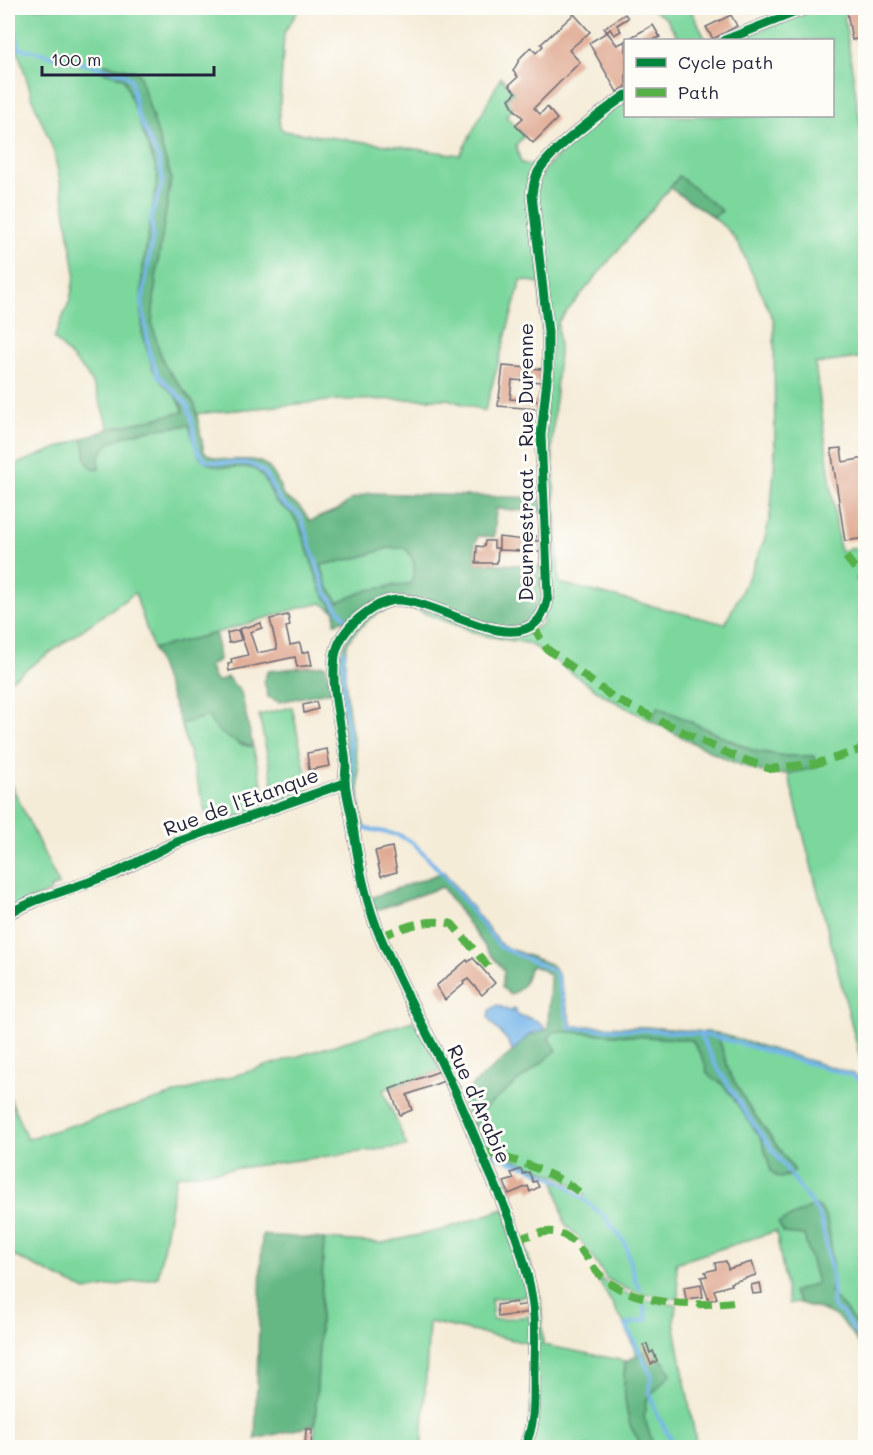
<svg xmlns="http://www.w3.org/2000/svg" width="873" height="1455" viewBox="0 0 873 1455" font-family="Mali,sans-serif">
	<rect width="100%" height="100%" fill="#fdfcf7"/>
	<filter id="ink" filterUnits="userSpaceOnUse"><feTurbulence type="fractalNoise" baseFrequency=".0167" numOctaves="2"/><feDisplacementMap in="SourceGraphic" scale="12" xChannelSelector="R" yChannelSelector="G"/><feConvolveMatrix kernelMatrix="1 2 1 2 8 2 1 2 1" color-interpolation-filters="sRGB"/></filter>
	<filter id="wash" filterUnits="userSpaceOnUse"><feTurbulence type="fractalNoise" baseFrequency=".008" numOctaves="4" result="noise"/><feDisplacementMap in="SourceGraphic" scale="24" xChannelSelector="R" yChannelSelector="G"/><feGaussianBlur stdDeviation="1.35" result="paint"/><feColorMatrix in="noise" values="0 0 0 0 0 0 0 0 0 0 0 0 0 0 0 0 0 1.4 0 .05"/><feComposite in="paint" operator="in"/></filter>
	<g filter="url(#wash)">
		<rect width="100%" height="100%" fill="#f5ecd8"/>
		<g fill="#7cd79d" stroke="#4f7c6c" stroke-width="1.5" fill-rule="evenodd">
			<path d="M8,8H300L284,33L279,119L280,127L284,131L460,155L501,77L514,93L506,100L513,109L506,116L524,136L516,145L521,163L537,166L534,171L541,283L521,280L485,411L447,399L339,400L195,414V405L165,366L158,347L152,322L157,269L171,177L139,74L103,71L124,78L158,174L142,274L141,316L161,382L174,394L182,406L184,413L109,429L96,391L86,373L54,338L70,300L75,273L63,196L53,149L34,103L8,19Z"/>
			<path d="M649,8H690L706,40H680L666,18Z"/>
			<path d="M815,8H843L862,135H865V357L815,364C824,427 831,489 840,551L865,546V1077L788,774L817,767L814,756H785L754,751L658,707L651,721L605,696L535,647L526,643L481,635L414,609C398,605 384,608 371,618C364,624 353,632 349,641C337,663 354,741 358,768C360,787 357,808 364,826H355L338,683L339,658L351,630L367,615L393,603L531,632L543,623L546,418L536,191L544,170L582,132L625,99L626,116H832V40H736ZM679,177L722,211L713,217L729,231L739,245L774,321L775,459L770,516L765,538L751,572L725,624L559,583L552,443L559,351L558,322Z"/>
			<path d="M189,425L197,451L226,467H246L255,469L264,477L275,501L291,513L300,527L321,590L335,611L322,603L299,608L216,633L153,649L135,593L8,682V467L82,439L86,445L85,457L99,468C92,430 163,429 189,425Z"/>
			<path d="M389,548H405C415,559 418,570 410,584L393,585L338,602L327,585L321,565L360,557Z"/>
			<path d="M292,707L310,793L277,803L259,715Z"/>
			<path d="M208,716L239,744L253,747L267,805L210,827L181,724Z"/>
			<path d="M8,778L59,885L50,888L51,891L8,910Z"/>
			<path d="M413,1021L415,1025L418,1024L440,1071L383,1090L407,1146L176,1176L158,1277L86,1291L8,1253V1093L27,1139Z"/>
			<path d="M555,1030L692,1040L706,1063L707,1073L713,1079L719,1081L729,1092L762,1140L771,1171L787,1177L795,1171L749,1107L730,1074L717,1033L851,1073L865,1080V1335L863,1334L844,1308L830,1293L833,1278L829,1233H784L804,1235L817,1283L794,1292L800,1303L789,1304L776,1231L676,1263L679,1299L641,1294L624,1288L607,1279L579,1238L565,1224L554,1179L565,1184L583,1197L585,1194L564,1179L495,1152L481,1111L557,1050L548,1038Z"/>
			<path d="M504,1209L528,1296L491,1299L493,1320L531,1316L532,1344L429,1322L422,1447L314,1448L324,1239L382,1243L442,1230Z"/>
			<path d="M521,1245H525L541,1300L543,1345L626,1361C622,1375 625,1413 631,1427C634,1434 640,1440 642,1447H527L537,1327Z"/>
			<path d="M592,1270C614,1295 644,1300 676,1305L674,1322L697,1447H654L644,1417L646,1400L671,1374L647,1351L637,1356L625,1325Z"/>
		</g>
		<g fill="#65b884" stroke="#446d60" stroke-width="1.5" fill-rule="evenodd">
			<path d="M105,64L135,71L139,73L171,178L157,269L152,322L158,347L165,366L195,405L204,452C235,474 266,436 283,496L300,507L310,521L339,509L352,499L369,493L541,498L542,512L496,509L494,537L478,536L475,544V563L544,566L542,610L526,626L502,628L405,597L354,618L335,623V611L321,590L300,527L291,513L275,501L269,484L255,468C245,466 236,468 226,467C195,466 196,449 189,425C163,429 92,430 99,469C81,468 88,451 82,439L109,429L183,412L182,406L174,394L153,370L142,332V274L158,174L124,78L102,71ZM388,548H405C415,559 418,570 410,584L368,590L338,602L327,585L321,565L360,557Z"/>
			<path d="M679,176L722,211L713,217L670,188Z"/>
			<path d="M216,633L219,660L210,665L213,677L218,682L227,677L241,692L253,747C234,743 215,733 208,716L181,724L153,649Z"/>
			<path d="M325,665L332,691L279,702L268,697L264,680L268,671Z"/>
			<path d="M658,707L754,751L785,756H814L818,767C804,770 790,775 776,774C741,772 683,737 651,721Z"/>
			<path d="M444,872L502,946L550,964L557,971L572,1026L647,1027L717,1033L730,1074L749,1107L795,1171L781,1178L776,1176L771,1171L762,1140L729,1092L719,1081L713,1079L707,1073L705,1063L692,1040L555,1031L548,1038L557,1050L481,1111L495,1152L484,1151L460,1096L512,1052L529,1035L541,1030L548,1029L550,976L541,969L533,966L529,968C527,979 521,993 509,994L502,987L504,970L491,955L442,887L374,911L370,898Z"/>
			<path d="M816,1205C819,1208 824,1212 825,1216C832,1230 833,1277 830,1293L844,1308L863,1334L865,1335V1348C856,1344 851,1331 843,1323C832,1311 815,1308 800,1303L793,1292L817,1283L804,1235L784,1233L778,1223Z"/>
			<path d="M262,1235L324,1239L315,1425L255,1439Z"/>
			<path d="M646,1351L663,1361L671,1374L646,1400L644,1417L654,1447H642C640,1440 634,1434 631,1427C625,1413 622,1375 626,1361Z"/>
		</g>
		<path fill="#76b6ea" stroke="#4c6c92" stroke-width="1.5" d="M497,1005L512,1012L513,1008L516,1009L517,1015C528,1018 540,1018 545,1030L529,1035L512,1052C510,1037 494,1030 488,1017L490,1010Z"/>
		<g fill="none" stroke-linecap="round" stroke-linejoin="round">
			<g stroke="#76b6ea" stroke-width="4">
				<path d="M8,8L20,48L123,73L131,79L137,113L159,160L163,181L151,218L153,236L142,303L150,354L158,375L187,404L192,420L195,442L198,451L205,460L221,463H246L255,466L264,472L281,502L300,515L326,592L345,618"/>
				<path d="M344,651C339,705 355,760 357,814"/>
				<path d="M358,824V827L399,835L413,843L443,874L500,947L555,971L570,1028L646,1030L700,1034L715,1064L748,1116L817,1211L821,1220C825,1240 836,1285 832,1303L834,1308L842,1313L861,1341L866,1343"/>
				<path d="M700,1034L721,1038L850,1075L859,1079L866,1088"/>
				<path d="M490,1154L528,1167L565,1184L605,1217L625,1243L636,1283L640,1288"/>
				<path d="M644,1305L647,1319L626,1325L652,1377L649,1392L658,1416L676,1448"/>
			</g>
		</g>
		<g id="blocks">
			<g fill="#dfa790">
				<path d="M848,8H866L865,15L857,17L861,38L852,40L847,12H849Z"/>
				<path d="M574,14L590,32L569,50L580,62L534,108L540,114L547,107L557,119L533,143L515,125L523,118L514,109L509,99L516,93L509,85L518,77L513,71L521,57L531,47L536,53L543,46L541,44Z"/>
				<path d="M625,14L628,18L617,25L621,31L614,35L610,29L607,32L604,28Z"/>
				<path d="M731,15L737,26L713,39L706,27Z"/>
				<path d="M653,25L660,37L653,40H626Z"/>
				<path d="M607,32L617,45L626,41V87L617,92L589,43Z"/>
				<path d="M503,366L542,369V382L512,380L510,399L539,401L538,409L498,406Z"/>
				<path d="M841,448L843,462L866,458V538L845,541L831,449Z"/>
				<path d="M524,536H536L535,541H541L540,552L499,550V537L524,540Z"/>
				<path d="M485,541H494V548H498L497,563H476L477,546L484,547Z"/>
				<path d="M288,615L290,626L286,627L290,645L300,643L302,653L309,651L312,665L297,667L295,657L229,671L228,664L232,663L231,659L248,655L239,629L261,623L262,628L250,632L257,653L277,649L270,619Z"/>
				<path d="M238,630L241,640L229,643L227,633Z"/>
				<path d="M316,702L318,709L304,713L303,705Z"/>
				<path d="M327,749L330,766L309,770L307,753Z"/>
				<path d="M392,847L397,872L381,876L375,851Z"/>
				<path d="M473,958L495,983L482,995L468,979L463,982L464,984L445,1000L436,986L467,960L468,962Z"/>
				<path d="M440,1071L444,1081L407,1095L412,1110L400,1115L390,1089Z"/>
				<path d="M521,1169L523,1174L529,1172L533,1182L536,1181L539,1187L530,1192L528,1186L509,1194L504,1182L514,1179L511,1173Z"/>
				<path d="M726,1261L728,1269L752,1262L756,1275L730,1283L731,1285L714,1290L717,1298L709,1301L701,1277L707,1276L705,1272L716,1269L715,1263Z"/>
				<path d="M760,1283L762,1293L753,1294L751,1285Z"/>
				<path d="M701,1284L703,1297L686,1299L684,1287Z"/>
				<path d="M516,1302L517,1306L529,1304L531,1312L498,1317L497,1305Z"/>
				<path d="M647,1344L650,1353L653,1351L657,1361L651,1364L643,1345Z"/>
				<path d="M306,1429H312L311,1448H293V1444H302L305,1447Z"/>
			</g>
		</g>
	</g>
	<g filter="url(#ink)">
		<use href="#blocks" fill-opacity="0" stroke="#6c6972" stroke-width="1.5"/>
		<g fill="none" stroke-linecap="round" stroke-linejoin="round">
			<g stroke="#6c6972" stroke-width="14">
				<g id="street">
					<path d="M725,40L806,8"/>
					<path d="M8,913L37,900L115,873L177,842L345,783"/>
					<path d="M524,1448C536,1423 534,1399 534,1372C534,1350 536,1328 533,1306C527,1259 508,1213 489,1171C475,1137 461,1103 445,1070C422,1022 395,975 376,926C363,891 357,856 352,819C350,807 346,794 345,781C345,776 346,770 346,765C343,729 330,692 335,656C338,640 346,629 358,619C369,610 381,601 397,600C440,599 534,673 548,597L541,435L548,370V332L532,195C533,187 534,179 538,172C552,148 602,112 626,95"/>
				</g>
			</g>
			<use href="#street" stroke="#fff" stroke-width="12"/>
			<g stroke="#55b146" stroke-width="8" stroke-dasharray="15 8" stroke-linecap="butt">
				<path d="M846,557L866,583"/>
				<path d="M533,626L547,649L617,700L729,754L770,769L818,763L866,748"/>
				<path d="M380,936C404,928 427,917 452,924L492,971"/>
				<path d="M481,1151C517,1160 554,1172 583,1195"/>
				<path d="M516,1239C553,1229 563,1225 587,1258C593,1267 599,1276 608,1282C644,1305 692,1307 733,1302"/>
			</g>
			<g stroke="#fdfcf7" stroke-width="13">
				<g id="cycleway">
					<path d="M725,40L806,8"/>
					<path d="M8,913L37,900L115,873L177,842L345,783"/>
					<path d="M524,1448C536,1423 534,1399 534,1372C534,1350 536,1328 533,1306C527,1259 508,1213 489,1171C475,1137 461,1103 445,1070C422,1022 395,975 376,926C363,891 357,856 352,819C350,807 346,794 345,781C345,776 346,770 346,765C343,729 330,692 335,656C338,640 346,629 358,619C369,610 381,601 397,600C440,599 534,673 548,597L541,435L548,370V332L532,195C533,187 534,179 538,172C552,148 602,112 626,95"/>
				</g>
			</g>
			<use href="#cycleway" stroke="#00873e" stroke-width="9"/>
		</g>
	</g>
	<g text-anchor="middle" stroke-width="6" stroke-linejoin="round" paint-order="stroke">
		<g font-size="20" fill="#22223b" stroke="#fdfcf7">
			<text transform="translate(526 462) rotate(-90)" y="7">Deurnestraat - Rue Durenne</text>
			<text transform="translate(241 802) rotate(-20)" y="7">Rue de l'Etanque</text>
			<text transform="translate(479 1104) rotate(66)" y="7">Rue d'Arabie</text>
		</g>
	</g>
	<rect width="873" height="1455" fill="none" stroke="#fdfcf7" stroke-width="30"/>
	<rect x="624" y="39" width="210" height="78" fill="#fdfcf7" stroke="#a5a5ac" stroke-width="1.5"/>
	<rect x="636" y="58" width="30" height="9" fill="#00873e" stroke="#a5a5ac" stroke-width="1.5"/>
	<text x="678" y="69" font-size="18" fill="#22223b">Cycle path</text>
	<rect x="636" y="88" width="30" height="9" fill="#55b146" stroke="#a5a5ac" stroke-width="1.5"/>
	<text x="678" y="99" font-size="18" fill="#22223b">Path</text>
	<path d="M42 66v9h172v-9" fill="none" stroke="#22223b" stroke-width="3"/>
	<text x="51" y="66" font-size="18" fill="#22223b" stroke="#fdfcf7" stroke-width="4.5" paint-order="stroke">100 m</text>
</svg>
